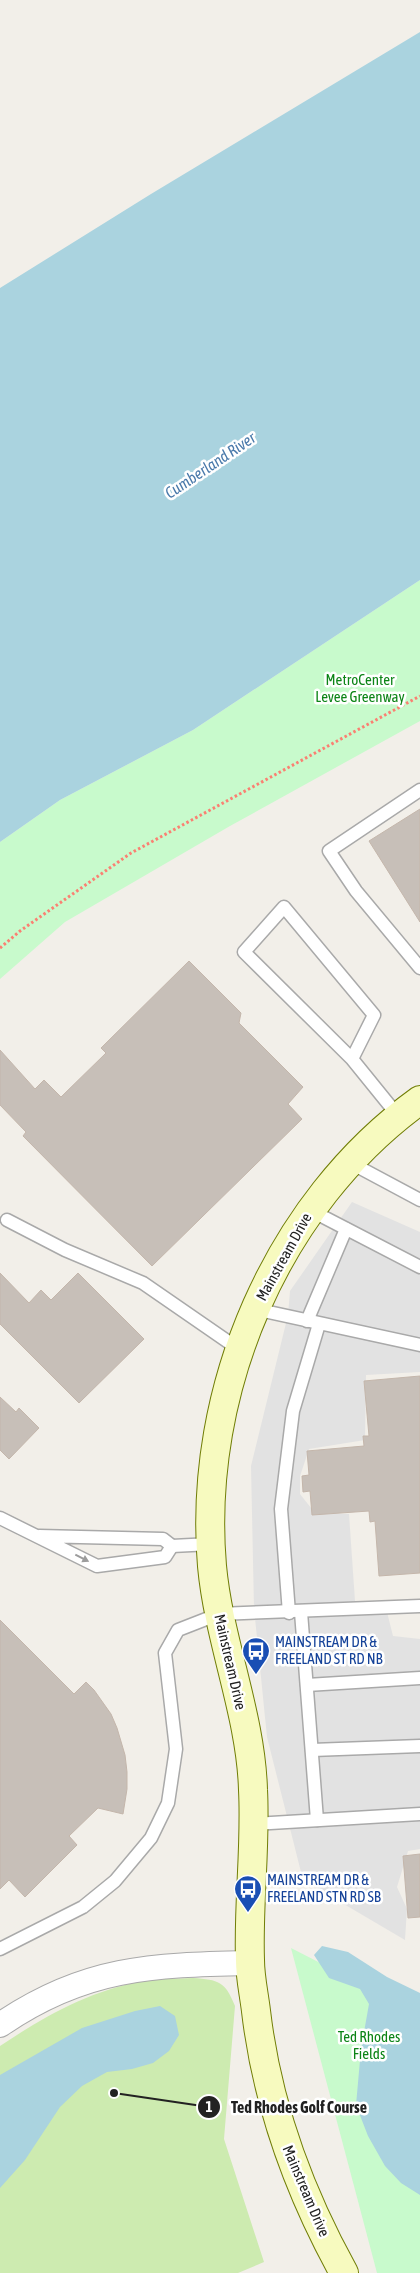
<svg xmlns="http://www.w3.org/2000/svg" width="420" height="2273" viewBox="0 0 420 2273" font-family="'Asap Condensed',sans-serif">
	<rect width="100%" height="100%" fill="#f2efe9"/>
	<path fill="#cdebb0" d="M193,1978C219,1980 225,1981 235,2006L224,2139L264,2262L238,2273H0V2046C45,2016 89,1991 143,1981C159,1978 177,1979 193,1978Z"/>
	<g fill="#c8facc">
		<path d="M420,580V721L230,826L65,922L0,979V842L60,800L193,730Z"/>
		<path d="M291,1948L420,2014V2273H377Z"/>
	</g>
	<path fill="#e2e2e2" d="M352,1202L420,1232V1372L366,1375L365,1440L309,1449L300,1476V1494L315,1513L349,1514L355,1601L385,1604L393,1636L420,1639V1849L408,1851L397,1887L407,1909L405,1940L303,1880L267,1737L254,1608L251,1466L288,1315L290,1291Z"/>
	<g fill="#aad3df">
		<path d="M420,32V580L193,730L60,800L0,842V288L151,194Z"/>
		<path d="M322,1946L348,1952L387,1977L420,1993V2195L401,2183L385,2166L368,2136L356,2105L361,2049L369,2004L360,1989L329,1978L314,1955Z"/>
		<path d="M160,2006L175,2016L179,2035L169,2051L153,2063L132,2069L107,2072L82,2086L60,2107L25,2160L0,2188V2075L82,2028L135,2011Z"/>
	</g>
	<g fill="#c7bfb8" stroke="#c4b6ab">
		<path d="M420,809V922L369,841Z"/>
		<path d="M189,961L241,1013L239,1023L303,1087L288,1104L302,1119L152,1266L23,1136L26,1132L0,1105V1050L35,1089L44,1080L61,1097L106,1053L101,1048Z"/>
		<path d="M0,1273L29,1303L41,1290L51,1300L78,1273L144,1339L79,1403L0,1324Z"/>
		<path d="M420,1376V1573L379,1576L375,1521L370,1522L369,1511L312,1515L310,1491L303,1492L302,1476L309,1475L307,1451L364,1446L363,1436H369L364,1381Z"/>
		<path d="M0,1397L16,1412L19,1408L39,1428L9,1459L0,1450Z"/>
		<path d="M0,1620L74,1694L86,1682L94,1690L111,1714L117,1728L125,1755L127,1772V1789L123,1814L98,1808L69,1836L77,1845L25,1897L9,1880L0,1889Z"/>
		<path d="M420,1854V1917L408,1918L403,1856Z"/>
	</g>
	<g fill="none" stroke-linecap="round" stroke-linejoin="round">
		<g stroke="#a9a9a9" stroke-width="15">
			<g id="lane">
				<path d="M420,790L329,851L356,891L420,968"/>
				<path d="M352,1059L244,952L284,907L374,1015L352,1059L399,1117"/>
				<path d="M349,1162L420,1200"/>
				<path d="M310,1210L420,1267"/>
				<path d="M7,1220L65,1250L143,1283L240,1350"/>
				<path d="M255,1309L420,1345"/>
				<path d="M307,1321L346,1229"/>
				<path d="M0,1518L97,1566L165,1557L172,1546L163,1539L39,1536"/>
				<path d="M172,1546L211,1544"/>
				<path d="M301,1612L317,1820"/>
				<path d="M289,1613L281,1509L293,1411L319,1324"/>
				<path d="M307,1685L420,1678"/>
				<path d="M312,1750L420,1746"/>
				<path d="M253,1824L420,1814"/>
				<path d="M0,1949L83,1907L115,1881L151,1838L168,1803L176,1749L165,1653L178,1630L219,1614L420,1606"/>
			</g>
		</g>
		<g stroke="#a9a9a9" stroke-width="26">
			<path id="street" d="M0,2025C84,1967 152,1965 250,1963"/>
		</g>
		<g stroke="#707d05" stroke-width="30">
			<path id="secondary" d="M344,2273C298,2190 267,2105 256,2011C254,1994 250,1977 250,1960C248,1904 256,1846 253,1790C251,1715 219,1642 212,1566C197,1390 277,1203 420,1100"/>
		</g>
		<path stroke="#fa8072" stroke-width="3" stroke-dasharray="2.5 2.5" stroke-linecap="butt" d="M0,948L20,931L131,853L420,696"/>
		<use href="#lane" stroke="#fff" stroke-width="12"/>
		<use href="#street" stroke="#fff" stroke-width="24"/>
		<use href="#secondary" stroke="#f7fabf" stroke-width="28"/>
	</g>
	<defs><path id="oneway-solid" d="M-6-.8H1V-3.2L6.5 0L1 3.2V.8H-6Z" transform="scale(1.25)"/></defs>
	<use fill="#9c9c9c" href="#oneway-solid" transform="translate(82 1558) rotate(27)"/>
	<defs>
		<g id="bus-pin" transform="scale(1.4375)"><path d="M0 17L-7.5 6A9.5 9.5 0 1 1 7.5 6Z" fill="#1a4fb4" stroke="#fff"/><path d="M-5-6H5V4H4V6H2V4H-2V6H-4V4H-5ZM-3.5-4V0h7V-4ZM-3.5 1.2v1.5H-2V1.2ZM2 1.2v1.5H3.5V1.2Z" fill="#fff"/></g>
	</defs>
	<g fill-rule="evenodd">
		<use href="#bus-pin" x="256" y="1651"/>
		<use href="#bus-pin" x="248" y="1889"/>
	</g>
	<g text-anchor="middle" stroke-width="5" stroke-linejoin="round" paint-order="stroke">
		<g font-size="15" fill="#0c8416" stroke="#fff">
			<text x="360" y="685">MetroCenter<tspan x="360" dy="17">Levee Greenway</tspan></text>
			<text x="369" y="2042">Ted Rhodes<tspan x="369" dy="17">Fields</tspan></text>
		</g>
		<g font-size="15" fill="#222" stroke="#fff">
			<text transform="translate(284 1257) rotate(-61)" y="5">Mainstream Drive</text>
			<text transform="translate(230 1662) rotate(77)" y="5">Mainstream Drive</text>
			<text transform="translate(306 2191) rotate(67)" y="5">Mainstream Drive</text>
		</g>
		<g font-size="15" fill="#164399" stroke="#fff" text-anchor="start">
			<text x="275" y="1647">MAINSTREAM DR &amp;<tspan x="275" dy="17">FREELAND ST RD NB</tspan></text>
			<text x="267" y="1885">MAINSTREAM DR &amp;<tspan x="267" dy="17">FREELAND STN RD SB</tspan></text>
		</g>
		<g font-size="16" font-style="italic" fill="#4a7aab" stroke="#fff">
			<text transform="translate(210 465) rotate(-34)" y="6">Cumberland River</text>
		</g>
	</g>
	<path fill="none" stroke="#222" stroke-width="2" d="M114 2093L209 2107"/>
	<g fill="#222" stroke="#fff" stroke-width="2">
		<circle cx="114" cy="2093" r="5"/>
		<circle cx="209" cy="2107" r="12"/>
	</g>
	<g font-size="15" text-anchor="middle" font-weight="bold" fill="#fff">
		<text x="209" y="2112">1</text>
	</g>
	<g font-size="16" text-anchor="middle" font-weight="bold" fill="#222" stroke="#fff" stroke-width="5" stroke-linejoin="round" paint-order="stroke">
		<text x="299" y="2113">Ted Rhodes Golf Course</text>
	</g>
</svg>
